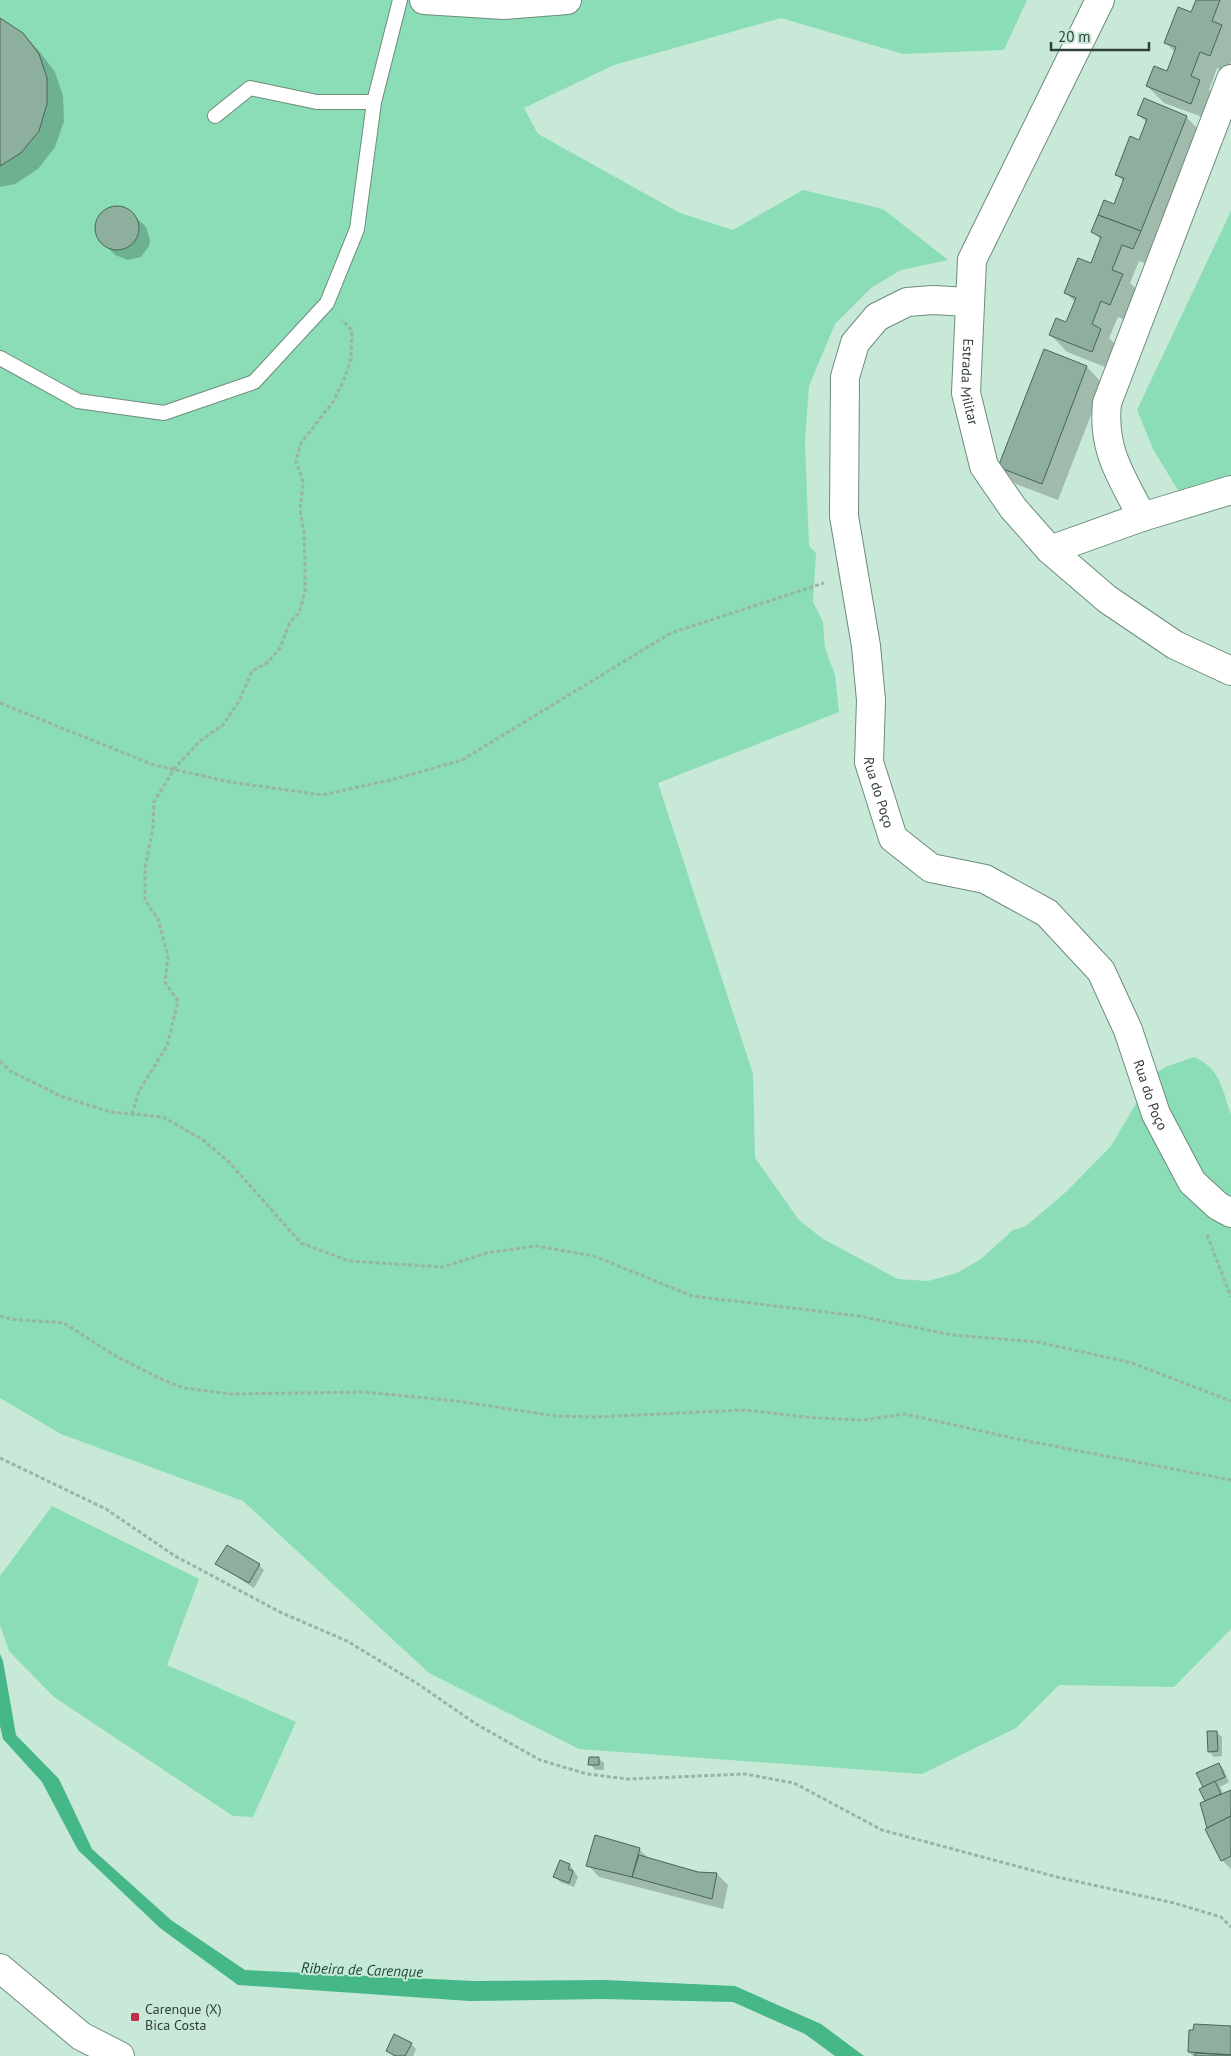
<svg xmlns="http://www.w3.org/2000/svg" width="1231" height="2056" viewBox="0 0 1231 2056" font-family="'PT Sans',sans-serif">
	<rect width="100%" height="100%" fill="#c8e9d8"/>
	<g fill="#8addb6">
		<path d="M0,0H1027L1004,50L903,54L781,18L614,65L524,108L538,134L680,213L733,230L803,190L883,209L948,260L901,270L871,288L835,324L809,386L805,442L809,546L816,553L813,602L823,622L825,648L835,675L839,712L658,783L753,1074L755,1158L799,1220L823,1239L898,1279L928,1281L957,1273L981,1259L1013,1230L1026,1226L1067,1191L1111,1146L1153,1075L1165,1067L1194,1057C1220,1068 1222,1089 1231,1114V1629L1174,1687L1059,1685L1016,1728L922,1774L579,1749L429,1673L243,1501L61,1434L0,1398Z"/>
		<path d="M1231,211V475L1179,492L1153,449L1137,410Z"/>
		<path d="M52,1506L199,1579L167,1665L296,1722L253,1817L233,1816L54,1697L9,1651L0,1625V1576Z"/>
	</g>
	<path fill="#45b788" d="M0,1654L3,1661L16,1735L59,1779L92,1849L171,1920L245,1970L474,1981L605,1980L735,1986L821,2024L864,2056H835L805,2034L733,2002L603,1999L469,2001L238,1985L160,1928L78,1850L42,1782L3,1739L0,1726Z"/>
	<g fill="#0003">
		<path d="M1197,0H1231V62L1227,72L1217,68L1209,90L1216,97L1208,119L1164,103L1147,86L1168,73L1176,53L1166,43L1192,14Z"/>
		<path d="M0,19L23,34L40,52L55,72L63,96L64,121L55,147L38,169L15,184L0,187Z"/>
		<path d="M1139,115L1186,117L1203,134L1150,265L1139,261L1130,283L1139,292L1127,321L1118,317L1109,338L1117,346L1108,368L1067,352L1051,335L1067,324L1076,303L1066,293L1091,264L1101,240L1093,232L1115,206L1124,182L1117,175L1140,141L1147,123Z"/>
		<path d="M116,207L129,211L146,227L150,240L149,246L141,257L128,260L115,255L103,243L97,231L99,217L104,212Z"/>
		<path d="M1044,351L1087,367L1103,384L1058,500L1016,484L999,467Z"/>
		<path d="M217,1564L259,1565L264,1570L254,1588Z"/>
		<path d="M1216,1732L1222,1737V1756L1214,1757L1209,1751Z"/>
		<path d="M598,1758L604,1763V1770H595L590,1764Z"/>
		<path d="M1219,1764L1224,1770L1229,1782L1220,1787L1223,1794L1231,1791V1869L1222,1860L1207,1828L1202,1804L1206,1802L1204,1787Z"/>
		<path d="M595,1837L640,1850L650,1860L697,1873L717,1874L728,1885L723,1909L599,1877L588,1865Z"/>
		<path d="M570,1865L578,1877L574,1887L560,1882L555,1877Z"/>
		<path d="M1231,2027V2056H1193L1189,2052Z"/>
		<path d="M411,2044L416,2049L413,2056H393L387,2051Z"/>
	</g>
	<g fill="#8eae9e" stroke="#486556">
		<path d="M1196,0H1220L1212,21L1222,25L1210,56L1200,52L1191,76L1200,80L1191,104L1146,86L1154,66L1167,71L1176,47L1164,43L1178,7L1191,12Z"/>
		<path d="M0,18L23,33L39,54L47,78V104L39,131L21,153L0,166Z"/>
		<path d="M1144,98L1187,116L1141,231L1098,215L1104,200L1114,204L1124,178L1115,175L1130,136L1139,140L1147,119L1137,115Z"/>
		<circle cx="117" cy="228" r="22"/>
		<path d="M1098,215L1141,231L1133,249L1122,245L1112,270L1123,274L1110,305L1101,301L1092,324L1101,329L1092,352L1049,335L1056,318L1066,322L1076,298L1064,293L1078,258L1091,263L1101,237L1091,232Z"/>
		<path d="M1044,349L1087,366L1042,484L998,467Z"/>
		<path d="M227,1545L260,1564L249,1583L215,1564Z"/>
		<path d="M1207,1731H1217L1218,1751L1208,1752Z"/>
		<path d="M589,1757H599V1765H588Z"/>
		<path d="M1219,1763L1225,1777L1203,1787L1196,1773Z"/>
		<path d="M1215,1781L1221,1794L1205,1801L1199,1789Z"/>
		<path d="M1231,1790V1816L1207,1828L1200,1803Z"/>
		<path d="M1231,1816V1856L1221,1861L1205,1829Z"/>
		<path d="M595,1835L640,1848L632,1877L586,1866Z"/>
		<path d="M639,1855L698,1872L717,1873L712,1899L632,1877Z"/>
		<path d="M560,1860L570,1864L568,1869L573,1871L569,1883L553,1877Z"/>
		<path d="M1194,2024L1231,2026V2055L1188,2052L1189,2030H1193Z"/>
		<path d="M394,2034L412,2043L405,2056H396L386,2051Z"/>
		<path d="M1195,2053L1231,2055V2056H1195Z"/>
	</g>
	<g fill="none" stroke-linecap="round" stroke-linejoin="round">
		<g stroke="#6d8c7c" stroke-width="16">
			<g id="service">
				<path d="M215,116L250,88L317,102H374"/>
				<path d="M0,358L78,401L164,413L254,382L327,303L357,229L374,102L400,0"/>
			</g>
		</g>
		<g stroke="#6d8c7c" stroke-width="30">
			<g id="minor">
				<path id="s1" d="M1100,0L972,260L966,393L984,466L1013,508L1050,550L1107,599L1175,645L1231,671"/>
				<path id="s2" d="M969,302L933,300L907,302L877,317L855,343L845,377L844,516L866,646L871,700L869,762L893,838L931,868L985,879L1047,913L1101,971L1128,1030L1156,1114L1192,1182L1218,1206L1231,1213"/>
				<path d="M1142,517C1122,477 1102,451 1107,403L1231,79"/>
				<path d="M1050,550L1142,517L1231,490"/>
			</g>
		</g>
		<g stroke="#6d8c7c" stroke-width="30">
			<g id="tertiary">
				<path d="M424,0L504,5L567,0"/>
				<path d="M0,1968L81,2036L120,2056"/>
			</g>
		</g>
		<g stroke="#99b3a6" stroke-width="3" stroke-dasharray="4 2.5" stroke-linecap="butt">
			<path d="M0,703L154,765L230,782L322,795L395,779L462,760L671,633L824,583"/>
			<path d="M0,1061L10,1071L63,1097L111,1112L163,1117L203,1140L229,1162L301,1243L349,1261L442,1267L487,1253L536,1246L594,1256L692,1296L859,1316L952,1335L1038,1342L1132,1363L1231,1401"/>
			<path d="M132,1114L139,1091L167,1046L178,1001L165,982L168,956L158,919L145,900V869L153,827L154,802L174,769L200,741L223,725L239,701L252,671L267,663L280,648L290,622L299,613L305,591V566L304,532L300,510L303,482L296,461L301,443L333,402L343,382L351,359L352,330L342,320"/>
			<path d="M1207,1235L1231,1297"/>
			<path d="M0,1316L10,1319L64,1323L114,1355L161,1379L184,1388L230,1394L363,1392L457,1401L556,1416L596,1417L745,1410L815,1418L863,1420L905,1414L1017,1439L1231,1480"/>
			<path d="M0,1458L106,1509L175,1556L280,1612L347,1641L418,1684L476,1724L540,1760L587,1774L628,1779L745,1774L794,1783L882,1830L1057,1877L1174,1903L1221,1917L1231,1927"/>
		</g>
		<use href="#service" stroke="#fff" stroke-width="14"/>
		<use href="#minor" stroke="#fff" stroke-width="28"/>
		<use href="#tertiary" stroke="#fff" stroke-width="28"/>
	</g>
	<rect fill="#bf2e4a" stroke="#c8e9d8" stroke-width="2" x="130" y="2012" width="10" height="10" rx="2.5"/>
	<g text-anchor="middle" stroke-width="4" stroke-linejoin="round" paint-order="stroke">
		<g font-size="14" fill="#334039" stroke="#c8e9d8">
			<text dy="5" stroke="none"><textPath href="#s1" startOffset="412">Estrada Militar</textPath></text>
			<text dy="5" stroke="none"><textPath href="#s2" startOffset="584">Rua do Poço</textPath></text>
			<text dy="5" stroke="none"><textPath href="#s2" startOffset="1019">Rua do Poço</textPath></text>
		</g>
		<g font-size="14" fill="#334039" stroke="#c8e9d8" text-anchor="start">
			<text x="145" y="2014">Carenque (X)<tspan x="145" dy="16">Bica Costa</tspan></text>
		</g>
		<g font-size="15" font-style="italic" fill="#1a4935" stroke="#c8e9d8">
			<text transform="translate(362 1970) rotate(2)" y="5">Ribeira de Carenque</text>
		</g>
	</g>
	<path d="M1051 42v8h98v-8" fill="none" stroke="#334039" stroke-width="2.5"/>
	<text x="1058" y="42" font-size="15" fill="#334039" stroke="#c8e9d8" stroke-width="4" paint-order="stroke">20 m</text>
</svg>
